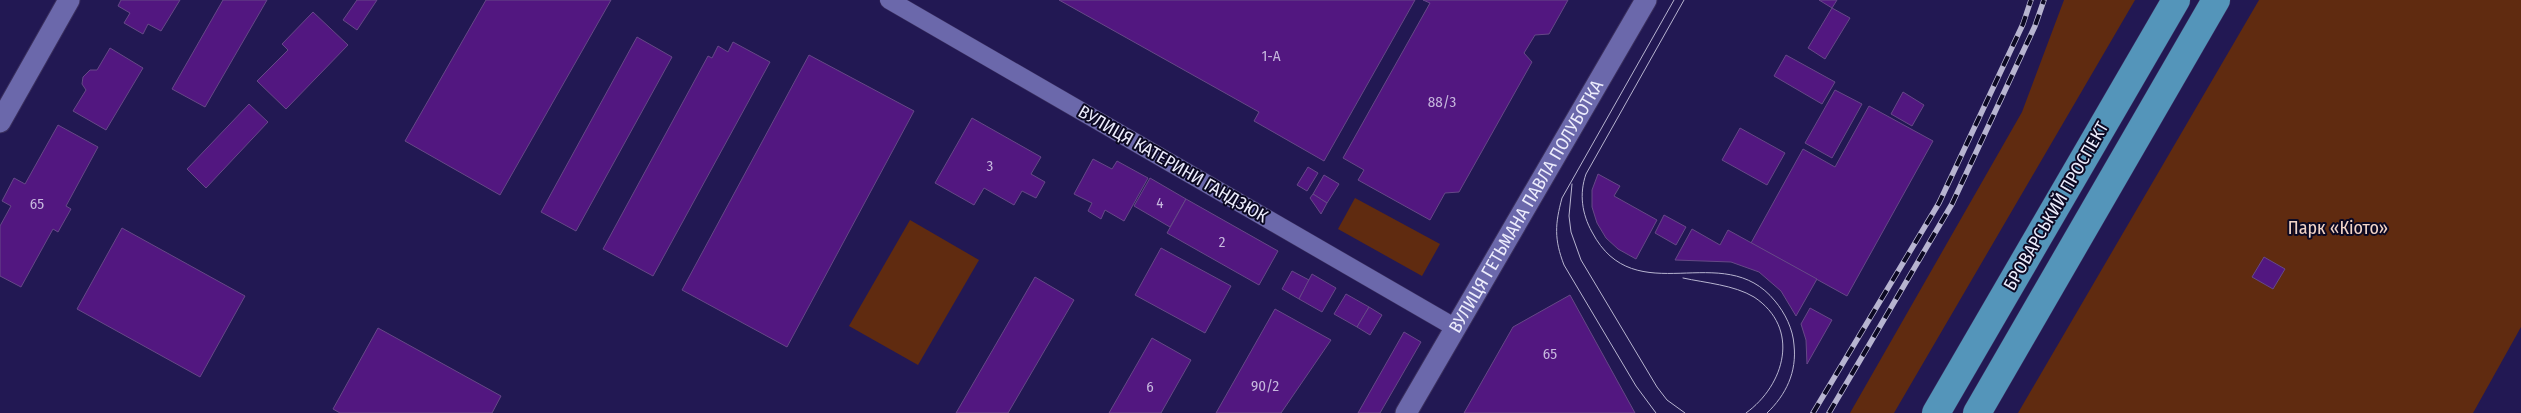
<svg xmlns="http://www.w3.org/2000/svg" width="2521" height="413" viewBox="0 0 2521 413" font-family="'Fira Sans Condensed',sans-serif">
	<rect width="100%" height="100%" fill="#221853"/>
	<g fill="#602b10">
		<path d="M2064,0H2135L1894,413H1850L2022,112Z"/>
		<path d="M2259,0H2521V327L2473,413H2018Z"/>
		<path d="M1355,198L1440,244L1422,276L1338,229Z"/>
		<path d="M910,220L979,260L918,365L849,326Z"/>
	</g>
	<g fill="#521780" stroke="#664887">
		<path d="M121,0H180L161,31L148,24L143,34L124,23L130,13L118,6Z"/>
		<path d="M223,0H267L205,107L172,89Z"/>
		<path d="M357,0H377L357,30L343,20Z"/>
		<path d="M486,0H611L500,195L405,141Z"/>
		<path d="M1059,0H1415L1324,161L1254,121L1259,112Z"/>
		<path d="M1423,0H1568L1549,34L1535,35L1524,53L1532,62L1459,192L1445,193L1430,220L1358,180L1364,170L1343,158L1430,3Z"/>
		<path d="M1819,0H1837L1832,8Z"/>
		<path d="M1832,8L1850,18L1825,59L1808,48Z"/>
		<path d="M313,12L348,45L286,109L257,81L288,50L282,44Z"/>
		<path d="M637,37L672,57L576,231L541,212Z"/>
		<path d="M733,42L770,62L653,276L603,249L708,56L712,58L718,46L728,52Z"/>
		<path d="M110,48L143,68L106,130L73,111L86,90L82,84L83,77L90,70H97Z"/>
		<path d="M809,55L914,111L787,347L682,290Z"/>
		<path d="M1786,55L1835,82L1822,104L1774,76Z"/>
		<path d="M1835,90L1862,104L1832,158L1805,143Z"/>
		<path d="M1903,92L1924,105L1912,126L1891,114Z"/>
		<path d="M249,104L268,122L206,188L187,169Z"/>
		<path d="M1869,106L1933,141L1847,296L1751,243L1803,149L1835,167Z"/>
		<path d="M972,118L1041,157L1031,174L1045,182L1036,198L1022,191L1014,205L984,188L974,205L935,183Z"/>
		<path d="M58,125L98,147L66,206L71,209L58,232L53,229L21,287L0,276V226L11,206L2,201L14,178L25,184Z"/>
		<path d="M1740,128L1785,153L1767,185L1722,160Z"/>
		<path d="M1093,159L1112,169L1117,161L1148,178L1124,221L1105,210L1101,219L1088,211L1092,203L1074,194Z"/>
		<path d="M1308,167L1318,173L1307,191L1297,185Z"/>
		<path d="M1598,174L1620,186L1614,196L1657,220L1636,259L1618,249L1606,238L1597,223L1592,207V190Z"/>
		<path d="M1324,175L1339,184L1327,203L1313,194Z"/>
		<path d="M1150,178L1186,199L1170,227L1134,206Z"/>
		<path d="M1313,194L1327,203L1321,214L1310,198Z"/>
		<path d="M1186,199L1278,251L1259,285L1167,233Z"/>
		<path d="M1664,215L1686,227L1676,245L1655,233Z"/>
		<path d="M122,228L245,296L200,377L77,309Z"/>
		<path d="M1692,229L1720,245L1728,230L1817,279L1796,316L1781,291L1759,272L1731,262L1675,260Z"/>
		<path d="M1161,248L1231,286L1205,333L1135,295Z"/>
		<path d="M2264,257L2285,269L2273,289L2252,277Z"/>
		<path d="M1292,271L1309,280L1299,299L1282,289Z"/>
		<path d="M1312,274L1336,288L1322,312L1299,299Z"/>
		<path d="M1035,277L1074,300L1008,413H956Z"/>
		<path d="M1346,294L1369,307L1357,327L1334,314Z"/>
		<path d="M1570,295L1635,413H1464L1513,327Z"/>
		<path d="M1369,307L1382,315L1370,335L1357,327Z"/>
		<path d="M1810,308L1832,320L1807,364L1806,340L1801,324Z"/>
		<path d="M1275,309L1331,340L1281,413H1216Z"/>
		<path d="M378,328L501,396L492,413H340L333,409Z"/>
		<path d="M1404,332L1421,342L1380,413H1358Z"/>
		<path d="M1152,338L1191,360L1161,413H1109Z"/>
	</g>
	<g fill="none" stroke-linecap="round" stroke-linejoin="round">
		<g stroke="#3a2f5e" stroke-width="19">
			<path id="minor" d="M889,0L1456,328"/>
		</g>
		<g stroke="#3a2f5e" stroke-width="23">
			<g id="tertiary">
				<path d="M0,122L69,0"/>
				<path id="s1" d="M1406,413L1646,0"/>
			</g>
		</g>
		<g stroke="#3a2f5e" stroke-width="29">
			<g id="trunk">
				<path d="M1936,413L2176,0"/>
				<path d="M1977,413L2216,0"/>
			</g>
		</g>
		<use href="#minor" stroke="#6b68ab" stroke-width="18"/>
		<use href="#tertiary" stroke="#6b68ab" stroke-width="21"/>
		<use href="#trunk" stroke="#5495ba" stroke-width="28"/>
		<g stroke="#b7b4d0" stroke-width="1">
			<path d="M1684,0L1586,174C1579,194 1582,214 1592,232C1635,314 1723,237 1775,301C1785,313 1793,329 1794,345C1797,372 1786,395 1767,413"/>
			<path d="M1572,184L1569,216L1571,232L1581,260L1657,387L1667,400L1685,413"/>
			<path d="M1683,278C1706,283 1734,285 1754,297C1801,328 1785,385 1746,413"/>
			<path d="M1656,413L1636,386L1564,265C1554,239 1555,224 1562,198L1674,0"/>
		</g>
		<g stroke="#b7b4d0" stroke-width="5.5">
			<g id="rail">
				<path d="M1813,413L1939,203L2023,24L2031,0"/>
				<path d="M1829,413L1952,204L2035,26L2044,0"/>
			</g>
		</g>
		<use href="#rail" stroke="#0c0923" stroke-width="4" stroke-dasharray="11" stroke-linecap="butt"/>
	</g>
	<g text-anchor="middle" stroke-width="4" stroke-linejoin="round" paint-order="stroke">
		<g font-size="15" fill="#c6b7dd">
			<text x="1271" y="61">1-А</text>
			<text x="1442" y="107">88/3</text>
			<text x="990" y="171">3</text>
			<text x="1160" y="208">4</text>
			<text x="37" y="209">65</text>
			<text x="1222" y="247">2</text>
			<text x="1550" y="359">65</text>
			<text x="1265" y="391">90/2</text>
			<text x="1150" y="392">6</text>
		</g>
		<g font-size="18" fill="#ececfc" stroke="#0c0923">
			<text transform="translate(1173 164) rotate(30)" y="6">ВУЛИЦЯ КАТЕРИНИ ГАНДЗЮК</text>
			<text dy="6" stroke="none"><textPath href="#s1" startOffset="239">ВУЛИЦЯ ГЕТЬМАНА ПАВЛА ПОЛУБОТКА</textPath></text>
			<text transform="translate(2056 206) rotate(-60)" y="6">БРОВАРСЬКИЙ ПРОСПЕКТ</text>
		</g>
		<g font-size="18" fill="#f2d4c7" stroke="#0c0923">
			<text x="2338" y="234">Парк «Кіото»</text>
		</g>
	</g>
</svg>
